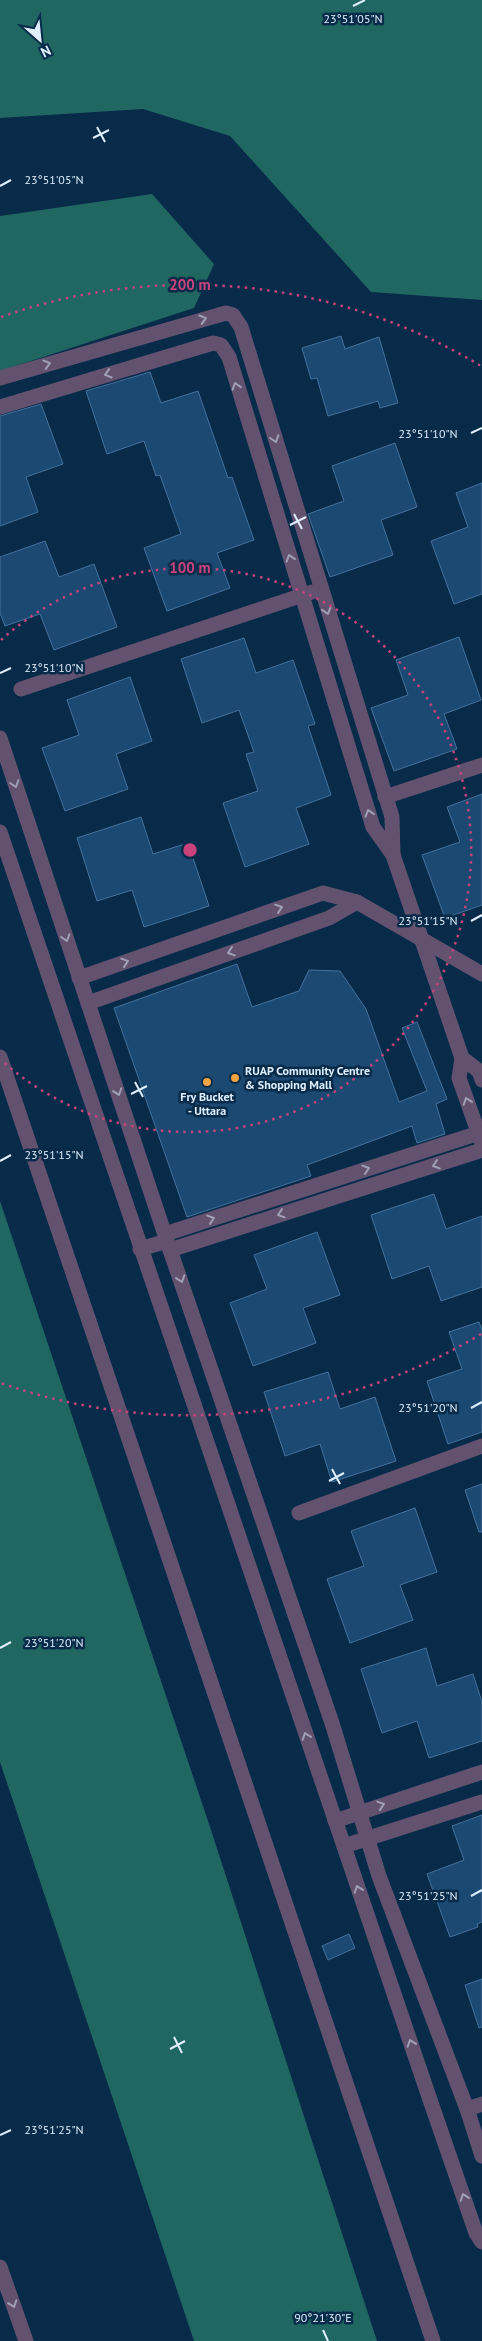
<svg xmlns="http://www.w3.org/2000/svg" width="482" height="2341" viewBox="0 0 482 2341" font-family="'PT Sans',sans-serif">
	<rect width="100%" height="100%" fill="#082b49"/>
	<g fill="#206661">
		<path d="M0,0H482V300L371,292L230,136L143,109L0,118Z"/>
		<path d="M152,194L214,264L194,308L0,371V216Z"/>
		<path d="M0,1201L210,1827L377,2341H194L0,1762Z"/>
	</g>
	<g fill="#1c4971" stroke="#44719c">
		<path d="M341,336L345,349L379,337L398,403L380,408L378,401L328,416L317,378L311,379L302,348Z"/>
		<path d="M150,372L161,403L198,391L228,478L232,477L254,540L217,553L230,588L167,611L144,548L181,534L160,475L156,476L144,441L107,454L86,391Z"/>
		<path d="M41,404L63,464L26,477L38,512L0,526V416Z"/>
		<path d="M395,443L417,507L381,520L393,555L330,577L308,514L344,501L332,466Z"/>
		<path d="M482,483V594L454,604L431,541L468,527L456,493Z"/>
		<path d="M45,541L59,577L94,564L117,627L54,650L40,614L5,626L0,613V557Z"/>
		<path d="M459,637L481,700L444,714L457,749L394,771L371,708L408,695L396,660Z"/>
		<path d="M244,638L256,673L293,660L315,724L308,726L331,795L296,808L309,844L245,867L223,803L258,791L246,754L254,752L239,710L202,723L181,659Z"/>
		<path d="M130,677L152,741L116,754L128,789L65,811L42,748L79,735L67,700Z"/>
		<path d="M482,794V905L445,918L422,855L460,842L447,807Z"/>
		<path d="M141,817L153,854L188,843L209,906L144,927L132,890L97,901L77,838Z"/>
		<path d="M237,964L252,1007L299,991L309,970L340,971L366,1009L399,1102L427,1091L402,1028L417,1022L447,1099L436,1104L445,1134L417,1143L412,1126L307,1165L311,1176L187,1217L114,1008Z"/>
		<path d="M434,1194L446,1229L482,1216V1287L441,1301L429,1266L392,1279L371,1215Z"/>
		<path d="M317,1232L340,1295L303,1308L316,1343L253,1366L230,1303L267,1289L254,1255Z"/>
		<path d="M479,1322L482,1330V1432L448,1444L427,1381L462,1369L449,1332Z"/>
		<path d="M328,1372L340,1409L375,1397L396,1461L332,1482L320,1444L285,1456L264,1392Z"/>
		<path d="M482,1484V1532H479L465,1490Z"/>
		<path d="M415,1508L437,1572L400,1585L413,1620L350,1643L327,1579L364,1566L351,1531Z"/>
		<path d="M426,1648L437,1686L473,1674L482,1702V1741L429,1758L417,1721L382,1733L361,1669Z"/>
		<path d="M482,1815V1922L477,1924L478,1927L450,1937L427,1874L464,1860L452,1826Z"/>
		<path d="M349,1934L355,1948L328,1960L322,1946Z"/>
		<path d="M482,1979V2027L479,2028L465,1985Z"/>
	</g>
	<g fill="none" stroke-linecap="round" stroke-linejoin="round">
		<path stroke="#625270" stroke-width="15" d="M0,1057L433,2341"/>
		<g stroke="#625270" stroke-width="15">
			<path d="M0,378L226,313L233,315L241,327L392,817L393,855"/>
			<path d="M0,407L213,343L221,345L229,357L373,827L393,855L462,1058L459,1078L482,1143"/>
			<path d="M21,689L312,592"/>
			<path d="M0,738L167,1241L332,1723L379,1876L467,2109L482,2156"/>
			<path d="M385,797L482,765"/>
			<path d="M0,832L428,2094L476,2233L482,2242"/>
			<path d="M79,978L323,893L357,902L482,974"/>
			<path d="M88,1003L329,918L357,902"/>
			<path d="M462,1058L479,1071L482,1080"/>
			<path d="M165,1234L479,1133"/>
			<path d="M140,1249L167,1241"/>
			<path d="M170,1250L482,1150"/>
			<path d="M299,1513L482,1446"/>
			<path d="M335,1821L482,1772"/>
			<path d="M344,1846L482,1802"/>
			<path d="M467,2109L482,2104"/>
		</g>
		<path stroke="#625270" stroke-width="15" d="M0,2267L26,2341"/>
	</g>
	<defs><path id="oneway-chevron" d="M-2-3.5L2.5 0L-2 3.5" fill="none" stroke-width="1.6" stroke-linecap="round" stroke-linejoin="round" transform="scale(1.25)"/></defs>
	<g stroke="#a1a0b7">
		<use href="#oneway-chevron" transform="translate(203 319) rotate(-16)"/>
		<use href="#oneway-chevron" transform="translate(47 364) rotate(-16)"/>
		<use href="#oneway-chevron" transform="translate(108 374) rotate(163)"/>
		<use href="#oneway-chevron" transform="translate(236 386) rotate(-107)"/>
		<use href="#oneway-chevron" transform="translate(275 439) rotate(72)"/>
		<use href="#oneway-chevron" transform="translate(290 558) rotate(-107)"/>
		<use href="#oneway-chevron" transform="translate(327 611) rotate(73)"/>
		<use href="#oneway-chevron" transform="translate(15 784) rotate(72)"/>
		<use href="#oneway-chevron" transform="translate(369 813) rotate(-107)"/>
		<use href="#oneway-chevron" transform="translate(279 908) rotate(-19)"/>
		<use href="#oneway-chevron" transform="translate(66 938) rotate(72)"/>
		<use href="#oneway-chevron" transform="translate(231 952) rotate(161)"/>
		<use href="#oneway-chevron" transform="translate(125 962) rotate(-19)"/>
		<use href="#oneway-chevron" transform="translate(118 1092) rotate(71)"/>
		<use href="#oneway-chevron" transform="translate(467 1101) rotate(-109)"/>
		<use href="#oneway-chevron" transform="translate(436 1165) rotate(162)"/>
		<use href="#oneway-chevron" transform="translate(366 1169) rotate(-18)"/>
		<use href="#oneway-chevron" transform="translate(281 1214) rotate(162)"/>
		<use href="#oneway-chevron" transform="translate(211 1219) rotate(-18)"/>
		<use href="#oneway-chevron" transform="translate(181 1279) rotate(71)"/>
		<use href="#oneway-chevron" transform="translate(306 1736) rotate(-109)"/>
		<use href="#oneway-chevron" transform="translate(381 1805) rotate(-18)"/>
		<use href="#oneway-chevron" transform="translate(358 1889) rotate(-109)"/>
		<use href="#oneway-chevron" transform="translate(411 2043) rotate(-109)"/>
		<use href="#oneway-chevron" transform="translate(464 2197) rotate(-109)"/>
		<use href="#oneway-chevron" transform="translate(13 2304) rotate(71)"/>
	</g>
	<path fill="none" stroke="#e0effe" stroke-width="2" d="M353,6L365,0M97,127L105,142M93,138L109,130M0,186L11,180M471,433L482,428M294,514L302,529M290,525L306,517M0,673L11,668M471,921L482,915M135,1082L143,1097M131,1094L147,1086M0,1161L11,1155M471,1408L482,1402M332,1469L340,1484M329,1481L344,1473M0,1648L11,1642M471,1896L482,1890M174,2037L182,2053M170,2049L185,2041M0,2135L11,2130M323,2330L328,2341"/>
	<g fill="none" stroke="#c8437c" stroke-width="2.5" stroke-dasharray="2.5 5">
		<path d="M1 640A282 282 0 1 1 1 1060"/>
		<path d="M481 1334A565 565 0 0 1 1 1383M1 317A565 565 0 0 1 481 366"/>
	</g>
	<g fill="#f3a442" stroke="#082b49" stroke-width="2">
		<circle cx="235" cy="1078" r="5"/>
		<circle cx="207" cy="1082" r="5"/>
	</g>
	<g text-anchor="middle" stroke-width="5" stroke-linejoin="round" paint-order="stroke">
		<g font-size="12" font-weight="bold" fill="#e0effe" stroke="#082b49" text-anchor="start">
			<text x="245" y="1075">RUAP Community Centre<tspan x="245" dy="14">&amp; Shopping Mall</tspan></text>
			<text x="207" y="1101" text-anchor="middle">Fry Bucket<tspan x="207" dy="14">- Uttara</tspan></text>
		</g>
	</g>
	<g font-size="12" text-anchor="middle" fill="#e0effe" stroke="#082b49" stroke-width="5" stroke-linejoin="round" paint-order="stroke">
		<text x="353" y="23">23°51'05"N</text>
		<text x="54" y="184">23°51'05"N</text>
		<text x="428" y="438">23°51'10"N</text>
		<text x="54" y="672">23°51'10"N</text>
		<text x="428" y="925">23°51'15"N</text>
		<text x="54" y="1159">23°51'15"N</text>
		<text x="428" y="1412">23°51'20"N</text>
		<text x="54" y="1647">23°51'20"N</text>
		<text x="428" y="1900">23°51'25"N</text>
		<text x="54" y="2134">23°51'25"N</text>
		<text x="323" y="2322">90°21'30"E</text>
	</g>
	<circle cx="190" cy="850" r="8" fill="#c8437c" stroke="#082b49" stroke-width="2.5"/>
	<g font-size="15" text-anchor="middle" font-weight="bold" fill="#c8437c" stroke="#082b49" stroke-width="5" stroke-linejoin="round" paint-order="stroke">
		<text x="190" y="290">200 m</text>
		<text x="190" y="573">100 m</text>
	</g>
	<g transform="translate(40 40) rotate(153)" stroke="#082b49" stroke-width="4" paint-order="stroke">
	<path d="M0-4L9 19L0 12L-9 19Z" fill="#e0effe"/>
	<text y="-8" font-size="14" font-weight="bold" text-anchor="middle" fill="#e0effe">N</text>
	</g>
</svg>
